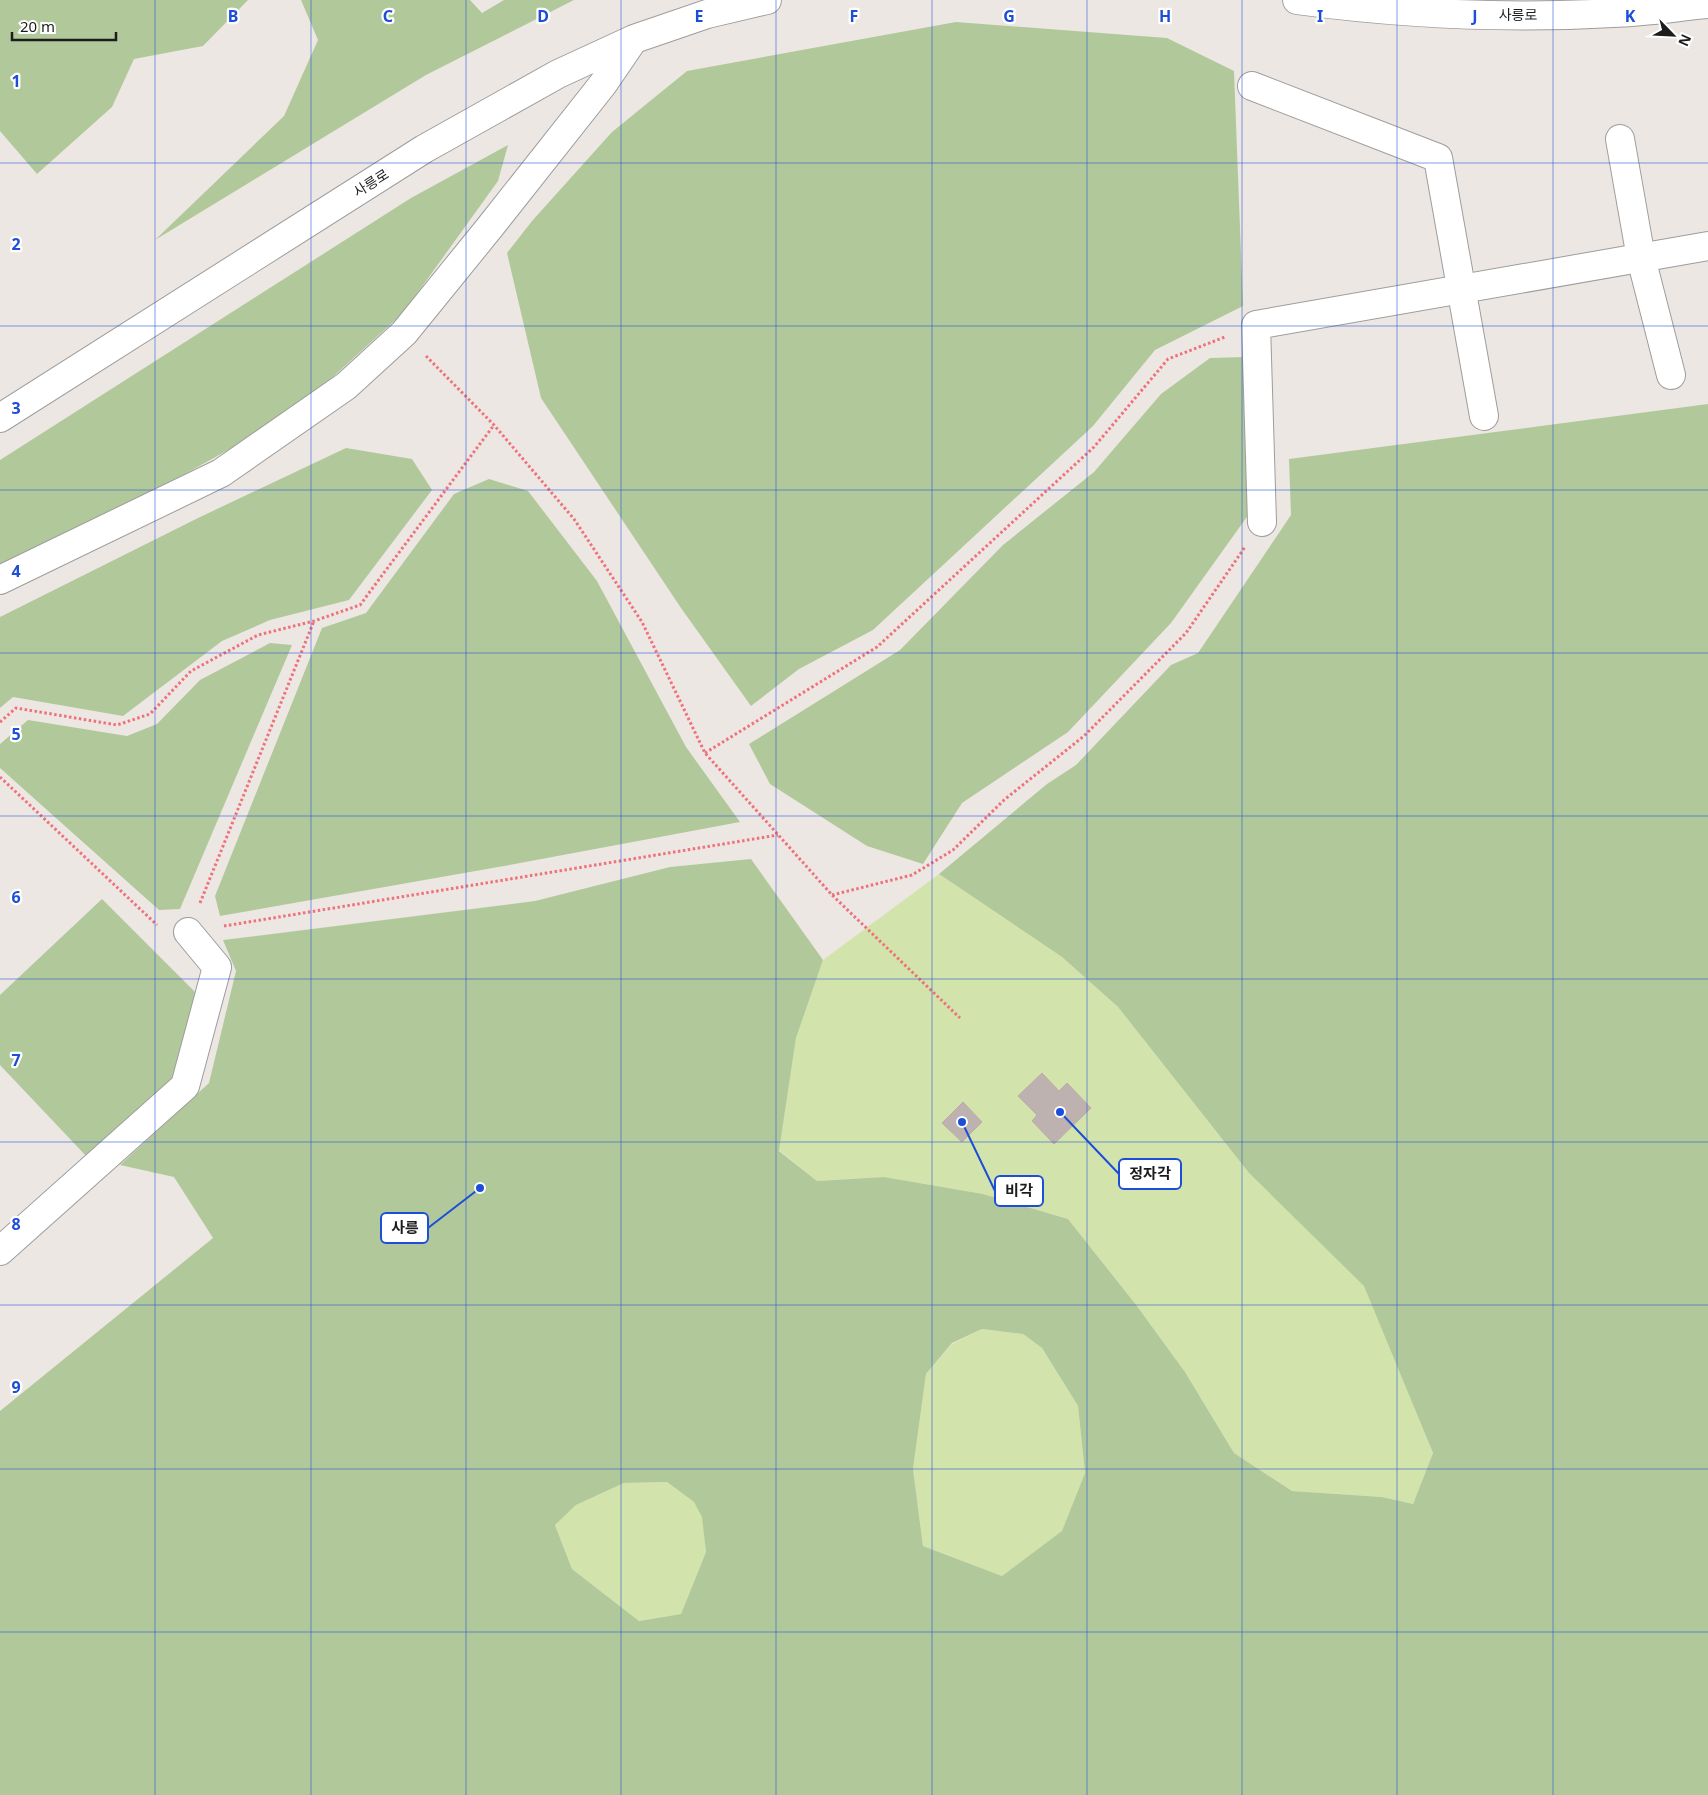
<svg xmlns="http://www.w3.org/2000/svg" width="1708" height="1795" viewBox="0 0 1708 1795" font-family="'Noto Sans','Noto Sans KR',sans-serif">
	<rect width="100%" height="100%" fill="#ede7e3"/>
	<g fill="#d2e4ab">
		<path d="M939,874L1062,957L1118,1007L1249,1173L1365,1286L1433,1453L1413,1504L1382,1497L1292,1491L1234,1453L1185,1372L1137,1306L1068,1219L983,1194L884,1177L817,1181L779,1150L796,1038L823,960Z"/>
		<path d="M982,1329L1023,1334L1042,1348L1078,1406L1085,1473L1062,1532L1002,1576L923,1546L913,1469L926,1374L952,1344Z"/>
		<path d="M667,1482L694,1502L703,1517L706,1552L681,1614L639,1621L572,1569L555,1525L576,1505L624,1483Z"/>
	</g>
	<g fill="#b1c99a" fill-rule="evenodd">
		<path d="M0,0H248L203,46L134,59L112,107L37,174L0,131Z"/>
		<path d="M301,0H470L482,13L504,0H574L426,75L155,240L284,116L318,40Z"/>
		<path d="M956,22L1167,38L1234,71L1243,306L1155,350L1093,426L873,630L799,669L751,706L681,608L541,398L507,253L532,221L612,132L687,71Z"/>
		<path d="M508,145L498,181L403,313L291,415L113,514L0,567V460L411,198Z"/>
		<path d="M1245,357L1249,514L1171,623L1068,732L962,803L923,864L867,846L770,784L749,744L900,650L1003,545L1094,472L1161,394L1210,358Z"/>
		<path d="M1708,404V1795H0V1411L213,1238L174,1177L120,1165L209,1083L236,971L223,940L535,901L670,867L751,859L823,960L796,1038L779,1151L817,1181L884,1177L983,1194L1068,1219L1137,1306L1185,1372L1234,1453L1292,1491L1382,1497L1413,1504L1433,1453L1364,1286L1249,1173L1118,1007L1062,957L939,874L1047,784L1076,765L1171,665L1198,653L1291,515L1289,459ZM982,1329L1023,1334L1042,1348L1078,1406L1085,1473L1062,1531L1002,1576L923,1546L913,1469L926,1374L952,1343ZM667,1482L694,1502L702,1517L706,1552L681,1614L639,1621L572,1569L555,1525L576,1505L624,1483Z"/>
		<path d="M346,448L412,459L432,490L349,600L270,620L222,641L123,716L13,697L0,708V617L198,518Z"/>
		<path d="M489,479L528,491L597,581L686,747L740,822L504,866L220,916L215,896L322,628L366,613L454,494Z"/>
		<path d="M270,643L292,645L180,909L159,910L0,768V744L28,720L127,736L157,724L200,680Z"/>
		<path d="M102,899L201,998L178,1072L88,1158L0,1065V995Z"/>
	</g>
	<g fill="#bdb2af" stroke="#bdaca6">
		<path d="M1042,1073L1059,1091L1067,1083L1091,1108L1054,1144L1032,1121L1037,1115L1018,1096Z"/>
		<path d="M963,1102L982,1122L962,1142L942,1123Z"/>
	</g>
	<g fill="none" stroke-linecap="round" stroke-linejoin="round">
		<g stroke="#9d9d9d" stroke-width="30">
			<g id="minor">
				<path d="M1297,0C1402,14 1507,19 1613,13C1645,12 1676,7 1708,4"/>
				<path d="M1252,86L1438,158L1484,416"/>
				<path d="M1620,139L1641,258L1671,375"/>
				<path d="M0,418L424,149L558,74L634,39L707,14L767,0"/>
				<path d="M1262,522L1256,325L1708,246"/>
				<path d="M0,580L221,473L346,386L404,333L490,227L603,84L633,40"/>
				<path d="M0,1251L185,1086L217,967L188,932"/>
			</g>
		</g>
		<g stroke="#ef717c" stroke-width="3" stroke-dasharray="2.5 2.5" stroke-linecap="butt">
			<path d="M426,356L494,425L574,519L642,622L705,753L832,895L960,1018"/>
			<path d="M0,722L16,708L117,725L150,714L191,671L258,635L314,621L360,605L494,425"/>
			<path d="M705,753L877,647L1094,447L1168,359L1225,337"/>
			<path d="M0,777L157,925"/>
			<path d="M832,895L912,875L953,850L1004,800L1084,736L1186,633L1245,547"/>
			<path d="M200,903L314,621"/>
			<path d="M224,926L778,835"/>
		</g>
		<use href="#minor" stroke="#fff" stroke-width="28"/>
	</g>
	<path fill="none" stroke="#1d4ed8" stroke-width="1" stroke-opacity="0.55" d="M155,0V1795M311,0V1795M466,0V1795M621,0V1795M776,0V1795M932,0V1795M1087,0V1795M1242,0V1795M1397,0V1795M1553,0V1795M0,163H1708M0,326H1708M0,490H1708M0,653H1708M0,816H1708M0,979H1708M0,1142H1708M0,1305H1708M0,1469H1708M0,1632H1708"/>
	<g text-anchor="middle" stroke-width="4.5" stroke-linejoin="round" paint-order="stroke">
		<g font-size="14" fill="#1c1c1c" stroke="#fff">
			<text x="1518" y="20">사릉로</text>
			<text transform="translate(371 183) rotate(-32)" y="5">사릉로</text>
		</g>
	</g>
	<g font-size="16" text-anchor="middle" font-weight="bold" fill="#1d4ed8" stroke="#fff" stroke-width="4.5" stroke-linejoin="round" paint-order="stroke">
		<text x="233" y="22">B</text>
		<text x="388" y="22">C</text>
		<text x="543" y="22">D</text>
		<text x="699" y="22">E</text>
		<text x="854" y="22">F</text>
		<text x="1009" y="22">G</text>
		<text x="1165" y="22">H</text>
		<text x="1320" y="22">I</text>
		<text x="1475" y="22">J</text>
		<text x="1630" y="22">K</text>
		<text x="16" y="87">1</text>
		<text x="16" y="250">2</text>
		<text x="16" y="414">3</text>
		<text x="16" y="577">4</text>
		<text x="16" y="740">5</text>
		<text x="16" y="903">6</text>
		<text x="16" y="1066">7</text>
		<text x="16" y="1230">8</text>
		<text x="16" y="1393">9</text>
	</g>
	<path fill="none" stroke="#1d4ed8" stroke-width="2" d="M1060 1112L1119 1174M962 1122L995 1191M480 1188L428 1228"/>
	<g fill="#1d4ed8" stroke="#fff" stroke-width="2">
		<circle cx="1060" cy="1112" r="5"/>
		<circle cx="962" cy="1122" r="5"/>
		<circle cx="480" cy="1188" r="5"/>
	</g>
	<g fill="#fff" stroke="#1d4ed8" stroke-width="2">
		<rect x="1119" y="1159" width="62" height="30" rx="5"/>
		<rect x="995" y="1176" width="48" height="30" rx="5"/>
		<rect x="381" y="1213" width="47" height="30" rx="5"/>
	</g>
	<g font-size="15" text-anchor="middle" font-weight="bold" fill="#1c1c1c">
		<text x="1150" y="1179">정자각</text>
		<text x="1019" y="1196">비각</text>
		<text x="405" y="1233">사릉</text>
	</g>
	<g transform="translate(1673 35) rotate(114)" stroke="#ffffff" stroke-width="4" paint-order="stroke">
	<path d="M0-4L9 19L0 12L-9 19Z" fill="#1c1c1c"/>
	<text y="-8" font-size="14" font-weight="bold" text-anchor="middle" fill="#1c1c1c">N</text>
	</g>
	<path d="M12 32v8h104v-8" fill="none" stroke="#1c1c1c" stroke-width="2.5"/>
	<text x="20" y="32" font-size="15" fill="#1c1c1c" stroke="#ffffff" stroke-width="4" paint-order="stroke">20 m</text>
</svg>
